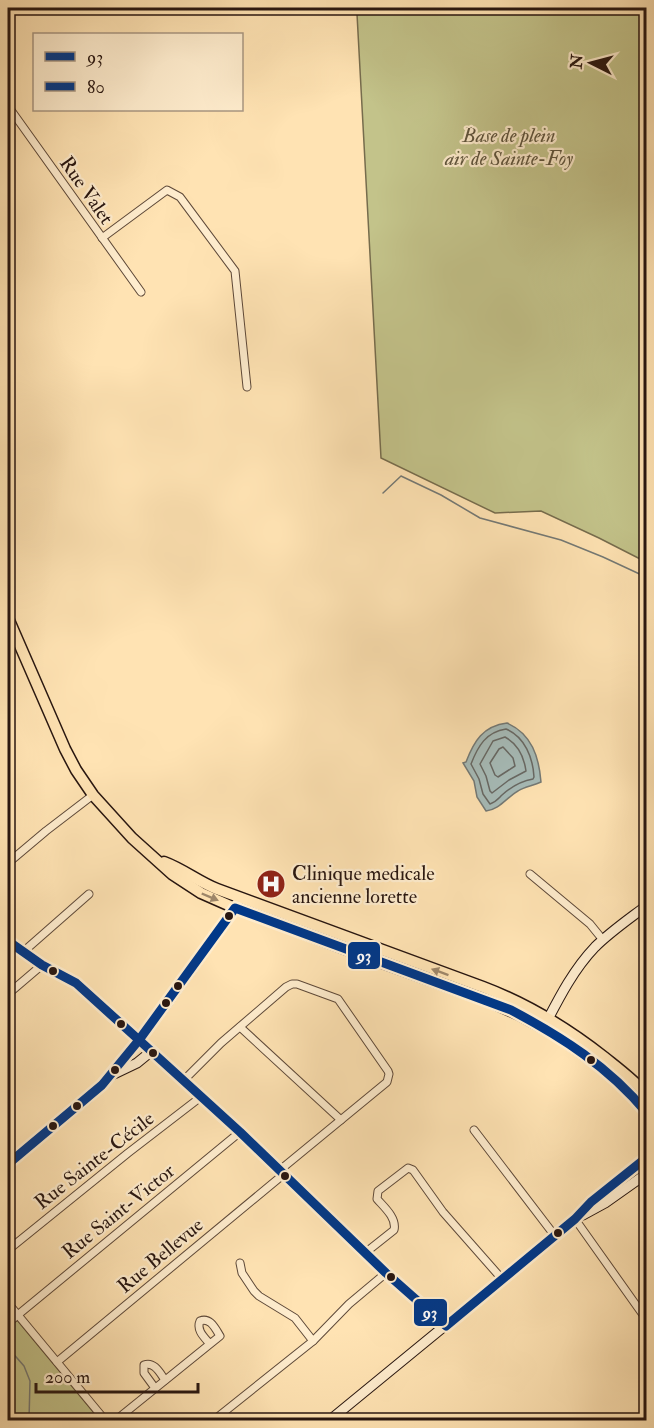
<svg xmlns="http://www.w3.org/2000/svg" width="654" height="1428" viewBox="0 0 654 1428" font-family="'IM FELL Double Pica',serif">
	<rect width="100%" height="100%" fill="#ffe3b3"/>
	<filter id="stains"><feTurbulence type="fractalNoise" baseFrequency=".00333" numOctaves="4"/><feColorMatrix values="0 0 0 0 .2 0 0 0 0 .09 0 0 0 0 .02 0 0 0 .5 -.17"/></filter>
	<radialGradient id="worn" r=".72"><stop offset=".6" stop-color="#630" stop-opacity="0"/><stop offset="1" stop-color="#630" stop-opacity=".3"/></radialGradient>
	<g fill="#c3c38a" stroke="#766c4d" stroke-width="1.5">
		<path d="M355,8H646V562L599,538L541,511L495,513L381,458L357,14Z"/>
		<path d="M8,1309L100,1420H8Z"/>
	</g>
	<path fill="#a6bbb8" stroke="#747975" stroke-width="1.5" d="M507,723C532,734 539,757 541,782C533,786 525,786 518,791C506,798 500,809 486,811L477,797L474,781L463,763L466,762C474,741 483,726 507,723Z"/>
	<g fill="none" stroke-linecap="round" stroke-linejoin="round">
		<g stroke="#676864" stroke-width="1.5">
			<path d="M506,729C525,737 533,758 534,777L533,779C521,781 511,787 502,795C498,799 496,802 490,804L483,794L479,779L471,764C478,746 486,732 506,729Z"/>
			<path d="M505,737C518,744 524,757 526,771L509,780L492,793L490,791L486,776L480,764L493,741Z"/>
			<path d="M503,747L513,758L515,766L498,777L495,775L490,763L499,749Z"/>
		</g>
		<g stroke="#747975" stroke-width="1.5">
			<path d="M383,493L401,476L441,495L480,518L561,540L603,557L646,577"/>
			<path d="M10,1350L24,1366L30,1381L29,1420"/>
		</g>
		<g stroke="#5e4939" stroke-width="9">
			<g id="street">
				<path d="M8,106L141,292"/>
				<path d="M102,238L167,190L180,197L235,271L247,387"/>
				<path d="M8,863L46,831L93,795"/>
				<path d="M530,874L590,924L603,940"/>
				<path d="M23,952L89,894"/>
				<path d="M8,994L42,965"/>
				<path d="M240,1027L341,1120"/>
				<path d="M184,1080L221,1043L286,987L292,984H297L338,999L388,1071L389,1074L387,1082L280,1170"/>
				<path d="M474,1130L555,1236"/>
				<path d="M575,1219L646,1319"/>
				<path d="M8,1250L128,1153L202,1096"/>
				<path d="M365,1253L394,1230C397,1218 384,1207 377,1199L378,1191L408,1168L413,1170L443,1212L502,1279"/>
				<path d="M240,1263L242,1273L254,1291L259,1296L295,1318L313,1341"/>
				<path d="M8,1303L105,1420"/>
				<path d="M8,1323L240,1132"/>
				<path d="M57,1362L284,1174"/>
				<path d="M155,1388L144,1373V1365C154,1361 160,1373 165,1380"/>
				<path d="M116,1420L210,1344L220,1336C215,1328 210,1317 200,1321C196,1330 204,1337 210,1344"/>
				<path d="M214,1420L313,1341L349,1304L386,1273"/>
			</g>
		</g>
		<g stroke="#281610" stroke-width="11">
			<g id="secondary">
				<path d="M8,941L42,965L76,983L98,1002L240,1132L386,1273L446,1326"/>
				<path d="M546,1023C560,996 574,969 595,947C610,932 629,919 646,906"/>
				<path d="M114,1074L137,1063L148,1054H155"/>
				<path d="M8,1164L88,1098L108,1079L165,1006L230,916L237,903"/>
				<path d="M583,1215L605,1203L646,1174"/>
				<path d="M330,1420L575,1219L591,1202L646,1158"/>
			</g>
		</g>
		<g stroke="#281610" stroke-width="13">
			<g id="primary">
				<path d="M8,618L65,749L76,770L93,795L132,838L172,874L201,893L235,908L248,912L366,957L493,1003L520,1015L558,1036L611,1074L625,1086L646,1112"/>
				<path d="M164,862C183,869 199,882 217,889L483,987C528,1004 567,1028 604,1057C619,1069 634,1080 646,1094"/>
			</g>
		</g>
		<use href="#street" stroke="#ffedce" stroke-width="7"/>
		<use href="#secondary" stroke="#ffedce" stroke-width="9"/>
		<use href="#primary" stroke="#ffe3b3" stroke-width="10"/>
		<g stroke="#ffedce" stroke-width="14">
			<path id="bus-1" d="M646,1112C609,1067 562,1037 511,1010L235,908L139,1040L240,1132L386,1273L446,1326L575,1219L591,1202L646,1158"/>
		</g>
		<g stroke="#ffedce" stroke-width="14">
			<g id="bus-2">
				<path d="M8,941L42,965L76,983L139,1040"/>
				<path d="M8,1164L102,1085L139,1040"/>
			</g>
		</g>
		<use href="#bus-1" stroke="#013888" stroke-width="9"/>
		<use href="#bus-2" stroke="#013888" stroke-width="9"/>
	</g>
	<defs><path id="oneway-solid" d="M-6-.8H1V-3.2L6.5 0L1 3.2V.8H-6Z" transform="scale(1.5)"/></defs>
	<g fill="#9e876a">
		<use href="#oneway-solid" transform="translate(210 897) rotate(23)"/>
		<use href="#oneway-solid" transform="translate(440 972) rotate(-160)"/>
	</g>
	<defs>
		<g id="hospital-disc" transform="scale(1.5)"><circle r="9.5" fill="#8f2418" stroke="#ffedce"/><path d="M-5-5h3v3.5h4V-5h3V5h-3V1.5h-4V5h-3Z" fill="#fff"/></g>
	</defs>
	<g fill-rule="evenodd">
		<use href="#hospital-disc" x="271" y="884"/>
	</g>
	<g fill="#281610" stroke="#ffedce" stroke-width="2">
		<circle cx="229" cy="916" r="5"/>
		<circle cx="53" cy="971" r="5"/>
		<circle cx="178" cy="986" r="5"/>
		<circle cx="166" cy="1003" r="5"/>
		<circle cx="121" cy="1024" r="5"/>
		<circle cx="153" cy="1053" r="5"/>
		<circle cx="591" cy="1060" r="5"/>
		<circle cx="115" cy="1070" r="5"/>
		<circle cx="77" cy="1106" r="5"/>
		<circle cx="53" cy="1126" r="5"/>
		<circle cx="285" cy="1176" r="5"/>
		<circle cx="558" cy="1233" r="5"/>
		<circle cx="391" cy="1277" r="5"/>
	</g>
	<g text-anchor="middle" stroke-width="4.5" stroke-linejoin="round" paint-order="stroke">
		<g font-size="20" font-style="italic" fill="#5e533b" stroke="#ffedce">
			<text x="509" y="142">Base de plein<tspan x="509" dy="23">air de Sainte-Foy</tspan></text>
		</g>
		<g font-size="20" fill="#281610" stroke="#ffedce">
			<text transform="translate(87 190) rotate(55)" y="7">Rue Valet</text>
			<text transform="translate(94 1160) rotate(-38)" y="7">Rue Sainte-Cécile</text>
			<text transform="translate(118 1211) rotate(-39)" y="7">Rue Saint-Victor</text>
			<text transform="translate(160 1255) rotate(-40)" y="7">Rue Bellevue</text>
		</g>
		<g font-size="20" fill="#281610" stroke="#ffedce" text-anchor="start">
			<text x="292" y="880">Clinique medicale<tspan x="292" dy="23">ancienne lorette</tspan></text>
		</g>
	</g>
	<g stroke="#ffedce" stroke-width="2">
		<rect x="347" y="941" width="34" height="29" rx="6" fill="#013888"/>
		<rect x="413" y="1298" width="35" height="29" rx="6" fill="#013888"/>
	</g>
	<g font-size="16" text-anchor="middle" font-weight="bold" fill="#fff">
		<text x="364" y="961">93</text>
		<text x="430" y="1318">93</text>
	</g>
	<rect width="654" height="1428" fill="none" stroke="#ffe3b3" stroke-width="30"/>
	<rect x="9" y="9" width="636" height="1410" fill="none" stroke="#281610" stroke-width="3"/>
	<rect x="15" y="15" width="624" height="1398" fill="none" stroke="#281610" stroke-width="1.5"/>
	<rect x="33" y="33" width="210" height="78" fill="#ffedce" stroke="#a99782" stroke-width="1.5"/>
	<rect x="45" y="52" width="30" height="9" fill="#013888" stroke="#a99782" stroke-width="1.5"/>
	<text x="87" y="63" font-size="18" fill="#281610">93</text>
	<rect x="45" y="82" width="30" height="9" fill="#013888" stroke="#a99782" stroke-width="1.5"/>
	<text x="87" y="93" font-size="18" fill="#281610">80</text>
	<g transform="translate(591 63) rotate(276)" stroke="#ffedce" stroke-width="4.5" paint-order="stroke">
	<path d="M0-4.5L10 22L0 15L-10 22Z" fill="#281610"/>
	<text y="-9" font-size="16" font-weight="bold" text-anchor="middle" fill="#281610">N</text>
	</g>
	<path d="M36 1383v9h162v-9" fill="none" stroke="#281610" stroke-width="3"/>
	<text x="45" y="1383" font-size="18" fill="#281610" stroke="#ffedce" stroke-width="4.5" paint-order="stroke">200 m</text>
	<rect width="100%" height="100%" filter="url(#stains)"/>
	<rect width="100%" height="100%" fill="url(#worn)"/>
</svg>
